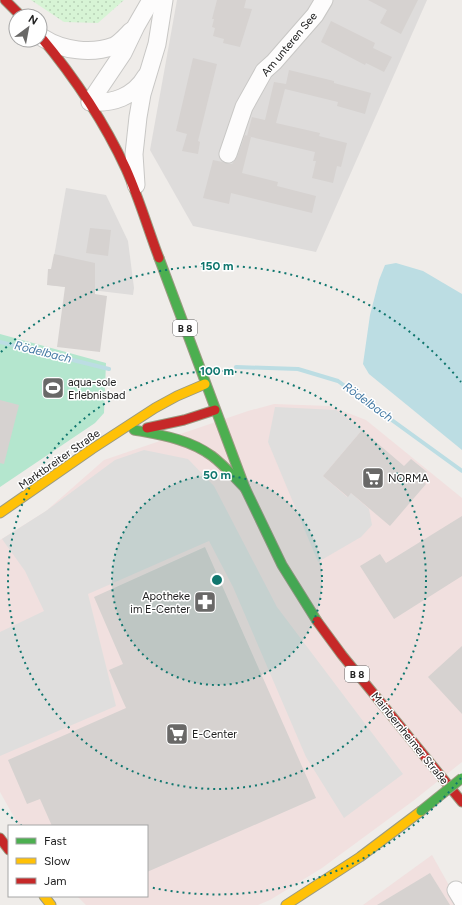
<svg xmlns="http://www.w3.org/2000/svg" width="462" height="905" viewBox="0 0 462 905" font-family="Figtree,sans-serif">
	<defs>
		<pattern id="park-dots" width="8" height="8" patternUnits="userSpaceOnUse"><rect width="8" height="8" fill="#d7f4d5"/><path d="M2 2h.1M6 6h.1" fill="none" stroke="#b8d1b7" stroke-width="1.8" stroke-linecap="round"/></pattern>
	</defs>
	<rect width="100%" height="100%" fill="#efece9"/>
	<g fill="#dedcdb">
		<path d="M177,0H427L316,252L193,226L150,150Z"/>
		<path d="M66,188L106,195L128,241L134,288L133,295L49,285Z"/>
	</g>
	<g fill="#f1e0df">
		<path d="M274,404L330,406L366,420L462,498V762L413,801L322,868L270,900L258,905H86L77,896H147V826H19L0,792V540L46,511L104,460L248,411Z"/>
		<path d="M432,855L460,905H363Z"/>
	</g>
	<path fill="url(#park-dots)" d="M31,0H124L98,23L64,22Z"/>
	<path fill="#b4e6ce" d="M0,334L106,363L104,413L95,423L0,487Z"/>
	<g fill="#dfdedd">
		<path d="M275,407L336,410L362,430L323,476L347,497L351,493L369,509L372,525L361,537L318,562L268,442Z"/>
		<path d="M144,450L188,459L214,486L277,607L403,774L344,818L306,757L233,587L209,541L88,594L116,706L0,756V632L44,611L25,571L2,539L46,511L115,460Z"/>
	</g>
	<path fill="#bcdde3" d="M396,263L423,271L462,294V450L369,374L363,364L370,315L379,280L385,265Z"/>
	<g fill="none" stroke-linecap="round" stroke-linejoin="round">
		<g stroke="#bcdde3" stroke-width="4">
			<path d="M0,342L109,369"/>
			<path d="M236,367L298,369L338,381L462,471"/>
		</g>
	</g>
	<g fill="#d6d2d0">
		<path d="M217,0H246L244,8L252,9L240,47L223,43L224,39L213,36L215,28L212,27L214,19H212Z"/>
		<path d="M368,0H418L401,34L380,23L387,10Z"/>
		<path d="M331,21L375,43L373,48L392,57L384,72L366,63L365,65L321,42Z"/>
		<path d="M193,58L217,64L198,141L200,142L198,154L182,151L187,134L176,131Z"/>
		<path d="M289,70L334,81V83L371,93L365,114L337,106L338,102L285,89L276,123L320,133L319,136L347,143L341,167L337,166L333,183L312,178L316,161H313L315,152L247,136L252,117L265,120L274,82L286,84Z"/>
		<path d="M245,135L251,137L242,173L278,182L277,186L316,196L312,213L231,193L229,204L203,198L213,160L232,164L237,157Z"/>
		<path d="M90,228L111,230L108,256L86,253Z"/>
		<path d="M54,254L95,263V294L107,296L100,352L57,347L65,287L47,285L48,269H51Z"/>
		<path d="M0,400L19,405L4,464L0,463Z"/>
		<path d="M362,430L404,466L411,459L427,472L420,480L426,484L390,526L351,493L348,497L323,476Z"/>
		<path d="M462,516V576L394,619L360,566L380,554L386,563Z"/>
		<path d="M205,547L316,798L147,872V826H52L40,799L27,804L8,760L126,708L109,670L123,664L94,597Z"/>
		<path d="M462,646V714L428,677Z"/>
		<path d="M430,873L450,905H377Z"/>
	</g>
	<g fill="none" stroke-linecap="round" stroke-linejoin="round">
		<g stroke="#c8c7c5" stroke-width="19">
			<g id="street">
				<path d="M43,38C63,51 92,54 114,46C120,43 126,36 131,31"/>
				<path d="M90,102L123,53L136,26L151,0"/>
				<path d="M90,102C112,104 134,97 146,76"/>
				<path d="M228,154L244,107L264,71L274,62L315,15L324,0"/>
				<path d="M136,185L134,154L138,117L142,94L157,44L164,0"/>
				<path d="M456,890L462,900"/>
			</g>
		</g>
		<g stroke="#9a9a80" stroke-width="11">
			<g id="fast">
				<path d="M159,258L245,488L282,565L317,621"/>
				<path d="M134,430C161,435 189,439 212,456C224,465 234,477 245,488"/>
			</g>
		</g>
		<g stroke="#9a9a80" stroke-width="11">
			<g id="slow">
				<path d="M0,513L92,449L155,408L177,396L205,384"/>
				<path d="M44,896L51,905"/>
				<path d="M286,905L360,857L421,811"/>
			</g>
		</g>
		<g stroke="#9a9a80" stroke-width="11">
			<g id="jam">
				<path d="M5,0L21,16"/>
				<path d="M40,36C75,78 103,119 126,169C139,198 148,229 159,258"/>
				<path d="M147,428L184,420L215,410"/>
				<path d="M317,621L342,655L462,802"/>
				<path d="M0,838L9,850"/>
			</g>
		</g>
		<use href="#street" stroke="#fdfcfc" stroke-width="17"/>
		<use href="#fast" stroke="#4caf50" stroke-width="9"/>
		<use href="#slow" stroke="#ffc107" stroke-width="9"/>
		<use href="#jam" stroke="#c62828" stroke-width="9"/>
		<g stroke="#9a9a80" stroke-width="11" stroke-linecap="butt">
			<path id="fast-bridge" d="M421,811L462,778"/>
		</g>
		<use href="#fast-bridge" stroke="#4caf50" stroke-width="9"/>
	</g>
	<circle cx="217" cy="580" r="105" fill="#0f766e" fill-opacity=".12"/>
	<g fill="none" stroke="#0f766e" stroke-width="2" stroke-dasharray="2 4">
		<circle cx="217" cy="580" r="105"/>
		<circle cx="217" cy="580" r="209"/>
		<path d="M461 778A314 314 0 0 1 149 887M22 826A314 314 0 0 1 1 808M1 352A314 314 0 0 1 461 382"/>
	</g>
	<defs>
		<g id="stadium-square" transform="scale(1.15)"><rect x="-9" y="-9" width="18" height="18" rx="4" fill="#696867" stroke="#fff"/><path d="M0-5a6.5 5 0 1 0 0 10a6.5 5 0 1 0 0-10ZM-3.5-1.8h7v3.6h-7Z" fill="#fff"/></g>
		<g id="supermarket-square" transform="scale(1.15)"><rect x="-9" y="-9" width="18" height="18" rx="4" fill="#696867" stroke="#fff"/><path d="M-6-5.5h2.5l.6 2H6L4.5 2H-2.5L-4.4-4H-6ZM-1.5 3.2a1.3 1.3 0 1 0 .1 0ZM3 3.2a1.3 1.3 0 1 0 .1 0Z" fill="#fff"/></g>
		<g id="pharmacy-square" transform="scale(1.15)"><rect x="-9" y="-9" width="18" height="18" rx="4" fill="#696867" stroke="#fff"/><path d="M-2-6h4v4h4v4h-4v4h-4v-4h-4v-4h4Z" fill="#fff"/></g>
	</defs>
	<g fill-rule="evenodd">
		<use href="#stadium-square" x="53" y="388"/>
		<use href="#supermarket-square" x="373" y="478"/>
		<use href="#pharmacy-square" x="205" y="602"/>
		<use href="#supermarket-square" x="177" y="734"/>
	</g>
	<g text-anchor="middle" stroke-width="3" stroke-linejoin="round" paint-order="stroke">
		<g fill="#fff" stroke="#646464" stroke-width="1">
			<rect x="173" y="320" width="24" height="16" rx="3"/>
			<rect x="345" y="666" width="24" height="16" rx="3"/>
		</g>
		<g font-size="10" font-weight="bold" fill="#212121">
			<text x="185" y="332">B 8</text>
			<text x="357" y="678">B 8</text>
		</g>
		<g font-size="11" fill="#212121" stroke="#fff">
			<text transform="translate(289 44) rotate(-50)" y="4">Am unteren See</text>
			<text transform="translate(59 459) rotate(-35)" y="4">Marktbreiter Straße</text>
			<text transform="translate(410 738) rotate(51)" y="4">Mainbernheimer Straße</text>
		</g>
		<g font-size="11" fill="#212121" stroke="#fff" text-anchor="start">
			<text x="68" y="386">aqua-sole<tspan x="68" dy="13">Erlebnisbad</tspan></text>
			<text x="388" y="482">NORMA</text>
			<text x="190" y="600" text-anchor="end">Apotheke<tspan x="190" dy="13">im E-Center</tspan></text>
			<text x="192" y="738">E-Center</text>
		</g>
		<g font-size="12" font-style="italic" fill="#4379a4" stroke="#fff">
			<text transform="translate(43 352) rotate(14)" y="4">Rödelbach</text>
			<text transform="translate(368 402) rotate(36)" y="4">Rödelbach</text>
		</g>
	</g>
	<circle cx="217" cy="580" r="6" fill="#0f766e" stroke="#fff" stroke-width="2"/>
	<g font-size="12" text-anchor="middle" font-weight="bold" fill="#0f766e" stroke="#fff" stroke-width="3" stroke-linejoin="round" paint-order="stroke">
		<text x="217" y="270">150 m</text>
		<text x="217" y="375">100 m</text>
		<text x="217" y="479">50 m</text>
	</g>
	<rect x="8" y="825" width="140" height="72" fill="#ffffff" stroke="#a6a6a6"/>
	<rect x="16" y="838" width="20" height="6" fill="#4caf50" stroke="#a6a6a6"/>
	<text x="44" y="845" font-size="12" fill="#212121">Fast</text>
	<rect x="16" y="858" width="20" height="6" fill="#ffc107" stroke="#a6a6a6"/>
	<text x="44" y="865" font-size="12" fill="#212121">Slow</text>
	<rect x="16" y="878" width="20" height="6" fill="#c62828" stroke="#a6a6a6"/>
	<text x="44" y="885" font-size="12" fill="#212121">Jam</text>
	<g transform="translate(28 28) rotate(32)"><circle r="19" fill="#ffffff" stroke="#a6a6a6"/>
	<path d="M0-3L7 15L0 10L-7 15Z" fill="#696867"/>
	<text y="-6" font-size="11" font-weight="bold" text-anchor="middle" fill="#212121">N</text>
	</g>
</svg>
